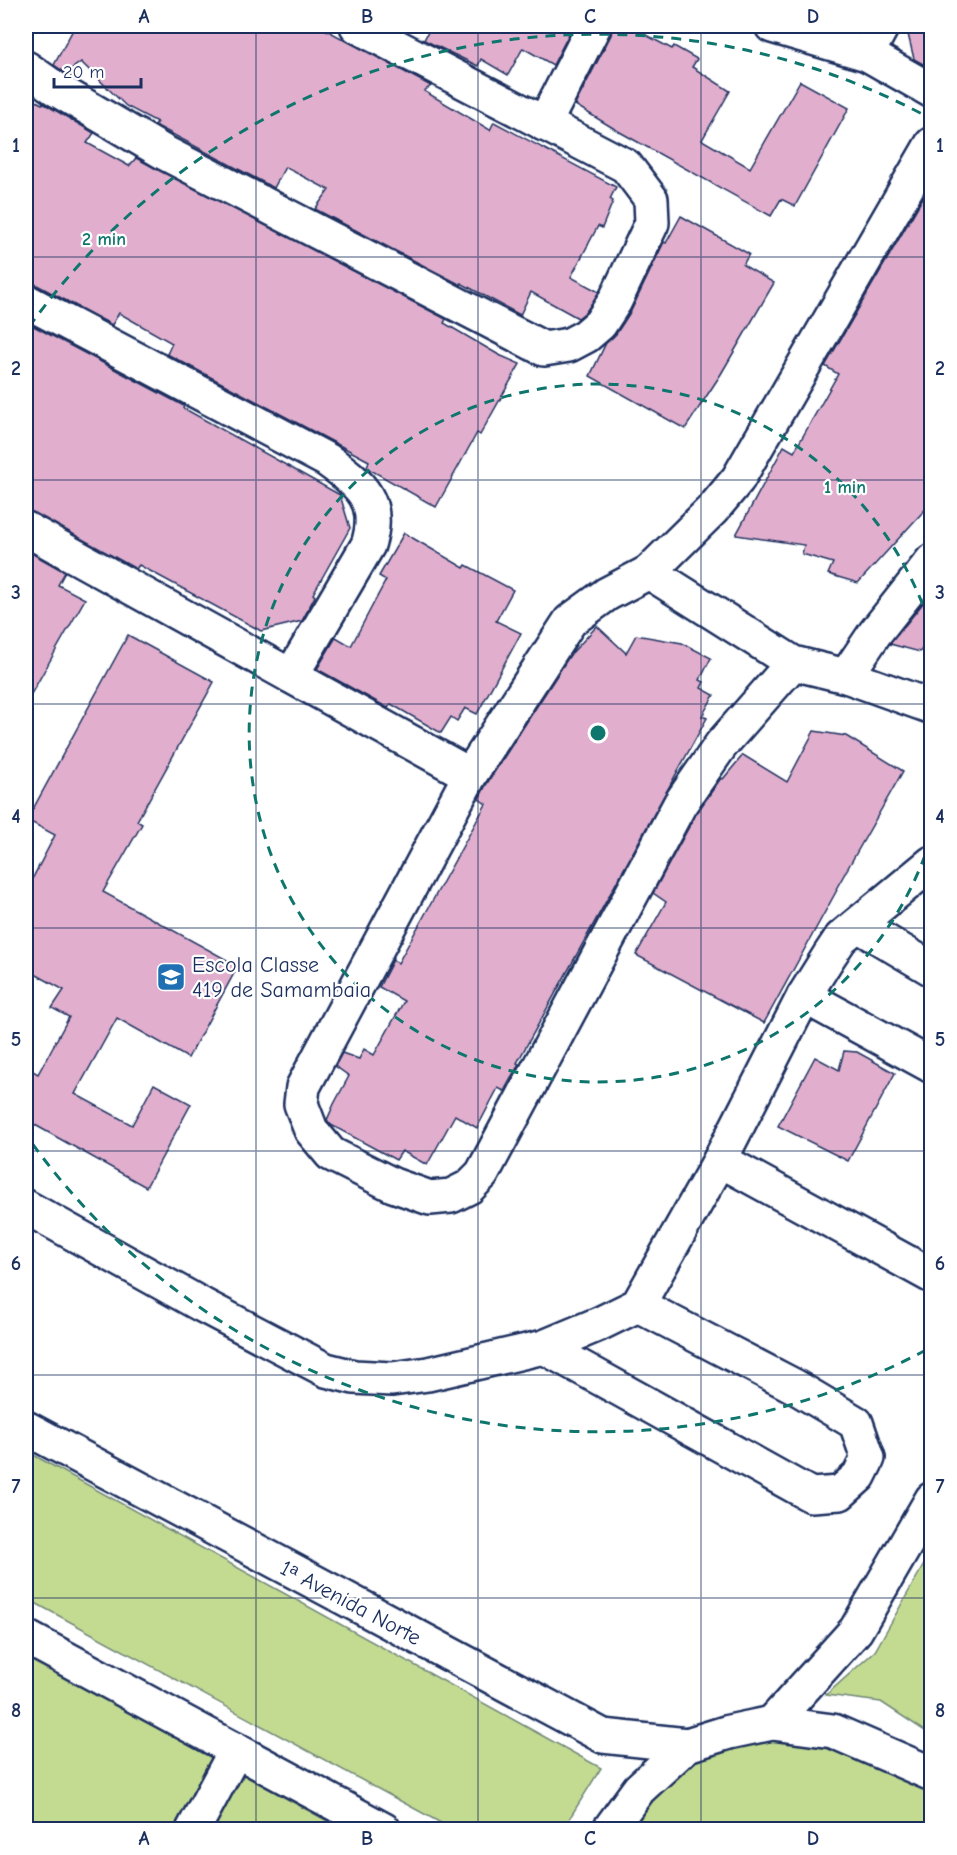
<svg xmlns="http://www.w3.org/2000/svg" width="957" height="1855" viewBox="0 0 957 1855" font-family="'Comic Neue',sans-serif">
	<rect width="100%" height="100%" fill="#fff"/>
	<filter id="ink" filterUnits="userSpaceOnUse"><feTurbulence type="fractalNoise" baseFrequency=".0167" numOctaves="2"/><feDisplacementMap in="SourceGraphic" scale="12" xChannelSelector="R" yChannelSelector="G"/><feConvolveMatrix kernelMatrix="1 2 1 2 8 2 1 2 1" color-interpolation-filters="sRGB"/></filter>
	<g filter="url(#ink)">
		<g fill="#c3db91" stroke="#6f8578" stroke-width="1.5">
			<path d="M26,1451L601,1768L569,1819L565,1829H452L26,1598Z"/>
			<path d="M931,1552L932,1735H931L881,1702L826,1695L875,1651Z"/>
			<path d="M26,1656L342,1829H26Z"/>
			<path d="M773,1734L841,1740L903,1769L931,1796V1829L620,1830L650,1789L707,1751Z"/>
		</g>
		<g fill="#e1afcd" stroke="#1b2f5e" stroke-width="1.5">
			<path d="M75,26H319L431,86L424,91L490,130L494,122L616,187L610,199L613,201L602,228L598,226L571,277L599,292L586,312L578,318L531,292L520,315L461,283V285L315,209L329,190L285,167L274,188L155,125L157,122L126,106L81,62L66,73L54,65Z"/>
			<path d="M431,26H573L553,65L523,48L508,75L481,59L478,66L424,40Z"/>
			<path d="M613,26H629L672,49L674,46L697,59L692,67L730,91L702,140L750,168L800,81L849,108L795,206L781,199L771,216L618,131L575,105L611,35Z"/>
			<path d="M906,26H932V69L914,59Z"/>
			<path d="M32,99L42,104L43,103L94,133L87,143L129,166L136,158L446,319L444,323L499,355L520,364L480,435L477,433L436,507L367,468L369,461L167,354L172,343L119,313L112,325L35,284L26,282V112Z"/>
			<path d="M932,182V502L858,583L828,574L833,563L802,554L804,545L736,535L784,446L794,452L838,374L825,366Z"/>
			<path d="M681,216L749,254L743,265L774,283L721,374L685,429L590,376L606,343L616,334L631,311L664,242L666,243Z"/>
			<path d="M26,322L184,406L183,408L340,495L350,528L313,594L315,596L302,621L261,631L139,565L136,569L35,513L26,510Z"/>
			<path d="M404,533L464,568L466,565L513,590L496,621L521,633L477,714L465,708L457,721L451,717L441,733L391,704L388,708L317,669L336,637L351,646L386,580L379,576Z"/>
			<path d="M26,550L65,572L58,585L85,599L26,703Z"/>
			<path d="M932,592V631L920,652L890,644Z"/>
			<path d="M597,626L626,653L636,635L682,643L711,658L700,680L704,682L701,688L714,695L702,716L707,718L517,1063L519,1064L504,1091L498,1088L477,1128L455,1115L427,1165L402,1151L396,1160L331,1125L327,1120L334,1104L349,1076L335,1066L342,1053L359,1059L364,1049L374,1055L404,1001L379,987L393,960L398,963L486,804L479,799L486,785L570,655Z"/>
			<path d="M128,635L214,682L137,821L142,824L103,892L238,966L188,1058L117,1018L75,1094L132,1125L154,1084L191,1104L146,1187L26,1120V1067L38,1074L69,1017L52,1008L64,990L26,969V891L55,835L27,820Z"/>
			<path d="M814,731L846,736L903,771L836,889L837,890L764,1023L636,955L666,902L653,893L696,814L721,778L723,779L743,755L787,782Z"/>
			<path d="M844,1051L857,1052L895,1073L848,1161L778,1126L815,1057L839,1070Z"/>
		</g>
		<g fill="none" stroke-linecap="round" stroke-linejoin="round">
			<g stroke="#1b2f5e" stroke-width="38">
				<g id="minor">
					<path d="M772,26L867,54L932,91"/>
					<path d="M867,54L882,26"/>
					<path d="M26,68L56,89L165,153L544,349L569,345L586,336L600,324L615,301L652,223L651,199L626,166L357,26"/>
					<path d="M544,124L594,26"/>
					<path d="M26,301L327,460C361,484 382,502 368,545L291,676L26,529"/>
					<path d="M649,572L713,509L738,479L932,144"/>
					<path d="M793,663L721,745L680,804L482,1174L469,1187L451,1196L430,1198L393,1185L331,1154L311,1130L301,1104L303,1087L470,775L570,621L607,594L649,572L793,663L846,676L932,707"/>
					<path d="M291,676L470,775"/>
					<path d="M846,676L875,633L932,561"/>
					<path d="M858,925L932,969"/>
					<path d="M804,996L932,1066"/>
					<path d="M720,1160L932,1276"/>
					<path d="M26,1207L202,1305L326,1370L354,1377L392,1379L428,1374L544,1347L599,1324L638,1305L720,1160L804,996L829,956L841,938L932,863"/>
					<path d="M544,1347L811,1495L840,1493L859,1476L868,1458L856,1423L794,1386L638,1305"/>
					<path d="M193,1830L236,1750"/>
				</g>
			</g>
			<g stroke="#1b2f5e" stroke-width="38">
				<g id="major">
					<path d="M26,1428L603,1736L687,1745"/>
					<path d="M26,1637L384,1830"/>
					<path d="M772,1723L856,1630L932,1499"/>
					<path d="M609,1830L639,1789L687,1745L729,1732L772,1723L833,1731L932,1774"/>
				</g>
			</g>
			<use href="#minor" stroke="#fff" stroke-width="33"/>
			<use href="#major" stroke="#fff" stroke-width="33"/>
		</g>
	</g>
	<path fill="none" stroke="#1b2f5e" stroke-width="1.5" stroke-opacity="0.55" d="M256,26V1830M478,26V1830M701,26V1830M26,257H932M26,480H932M26,704H932M26,928H932M26,1151H932M26,1375H932M26,1598H932"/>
	<g fill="none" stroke="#0f766e" stroke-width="3" stroke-dasharray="10 8">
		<path d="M931 838A349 349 0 1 1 931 628"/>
		<path d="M926 1350A699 699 0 0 1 29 1139M29 327A699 699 0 0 1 926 116"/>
	</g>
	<defs>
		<g id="school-square" transform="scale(1.5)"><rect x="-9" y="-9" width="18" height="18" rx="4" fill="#1f6fb2" stroke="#fff"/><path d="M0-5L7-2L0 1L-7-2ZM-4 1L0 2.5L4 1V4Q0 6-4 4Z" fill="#fff"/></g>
	</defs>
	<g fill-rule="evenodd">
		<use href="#school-square" x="171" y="977"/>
	</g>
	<g text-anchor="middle" stroke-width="4.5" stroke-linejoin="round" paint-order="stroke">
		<g font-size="22" fill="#1b2f5e" stroke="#fff" text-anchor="start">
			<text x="192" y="972">Escola Classe<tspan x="192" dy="25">419 de Samambaia</tspan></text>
		</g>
		<g font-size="22" fill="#1b2f5e" stroke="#fff">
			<text transform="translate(351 1602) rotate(28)" y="8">1ᵃ Avenida Norte</text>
		</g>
	</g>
	<circle cx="598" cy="733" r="9" fill="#0f766e" stroke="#fff" stroke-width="3"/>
	<g font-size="18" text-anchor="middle" font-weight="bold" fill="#0f766e" stroke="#fff" stroke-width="4.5" stroke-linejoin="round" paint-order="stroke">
		<text x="104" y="245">2 min</text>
		<text x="845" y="493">1 min</text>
	</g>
	<rect width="957" height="1855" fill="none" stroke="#fff" stroke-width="66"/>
	<path d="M54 78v9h87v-9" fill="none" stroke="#1b2f5e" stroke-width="3"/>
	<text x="63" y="78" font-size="18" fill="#1b2f5e" stroke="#ffffff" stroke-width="4.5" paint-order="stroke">20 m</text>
	<rect x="33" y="33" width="891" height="1789" fill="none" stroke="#1b2f5e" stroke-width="2"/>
	<g font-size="20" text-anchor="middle" font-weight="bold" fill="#1b2f5e">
		<text x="144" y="23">A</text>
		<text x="367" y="23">B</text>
		<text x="590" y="23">C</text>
		<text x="813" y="23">D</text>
		<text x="16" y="152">1</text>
		<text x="940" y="152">1</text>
		<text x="16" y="375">2</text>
		<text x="940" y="375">2</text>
		<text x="16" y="599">3</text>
		<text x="940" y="599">3</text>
		<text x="16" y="823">4</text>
		<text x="940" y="823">4</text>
		<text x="16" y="1046">5</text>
		<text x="940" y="1046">5</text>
		<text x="16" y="1270">6</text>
		<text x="940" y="1270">6</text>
		<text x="16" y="1493">7</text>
		<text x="940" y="1493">7</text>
		<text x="16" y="1717">8</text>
		<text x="940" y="1717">8</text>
		<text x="144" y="1845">A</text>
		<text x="367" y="1845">B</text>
		<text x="590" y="1845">C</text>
		<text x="813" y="1845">D</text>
	</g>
</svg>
